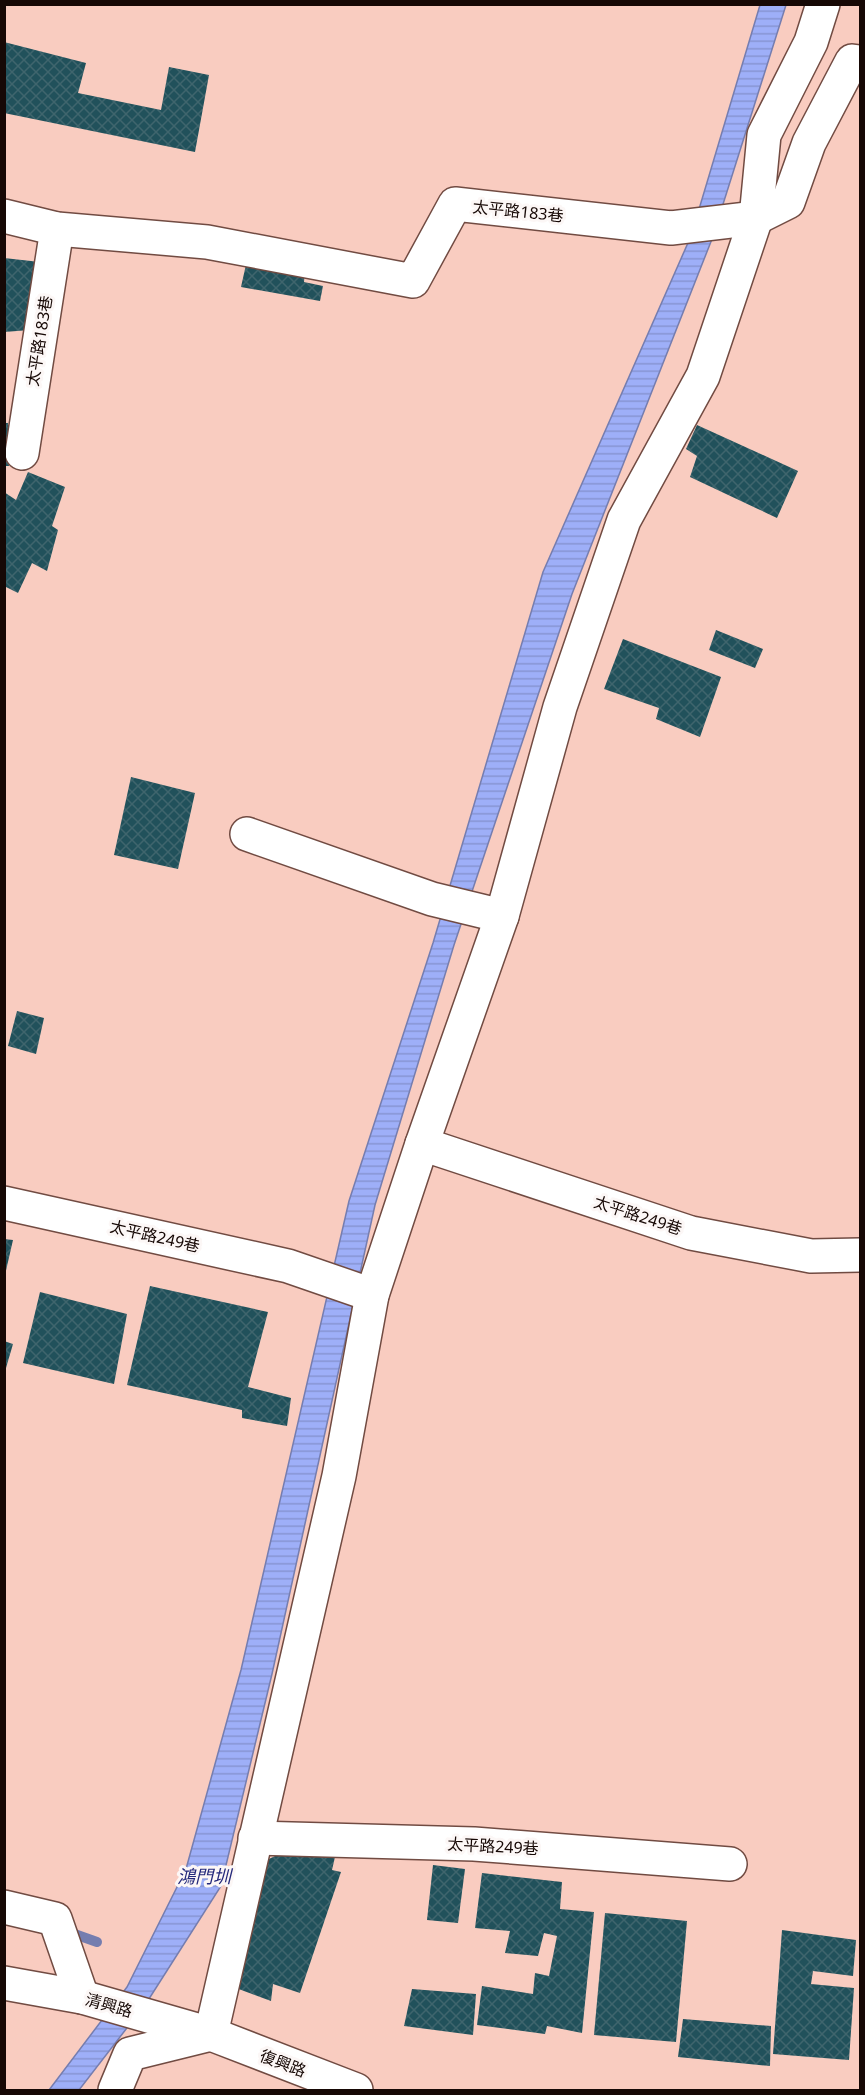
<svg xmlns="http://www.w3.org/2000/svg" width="865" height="2095" viewBox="0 0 865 2095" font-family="'Noto Sans','Noto Sans TC',sans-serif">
	<defs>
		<pattern id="water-rules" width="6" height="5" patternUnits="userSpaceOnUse" patternTransform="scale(1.5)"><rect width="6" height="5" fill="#9eaff8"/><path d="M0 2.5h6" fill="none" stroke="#8795d3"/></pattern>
		<pattern id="building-cross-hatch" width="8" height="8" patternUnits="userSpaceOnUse" patternTransform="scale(1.5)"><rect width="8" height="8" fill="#21515b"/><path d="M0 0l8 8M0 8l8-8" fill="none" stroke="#3f656d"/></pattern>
	</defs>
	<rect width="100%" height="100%" fill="#f9ccc0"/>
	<path fill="url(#water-rules)" stroke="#757daf" stroke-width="1.5" d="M760,5H786L712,239L572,594L454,945L375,1205L272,1674L221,1886L147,2002L79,2090H49L127,1987L186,1869L241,1670L349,1201L433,943L543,572L691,236Z"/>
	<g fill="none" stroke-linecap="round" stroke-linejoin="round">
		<path stroke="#757daf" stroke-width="10" d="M66,1931L97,1942"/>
	</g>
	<g fill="url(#building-cross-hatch)">
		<path d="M4,42L86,63L78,93L161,110L169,67L209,75L195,152L4,113Z"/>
		<path d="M4,258L40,262L30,330L4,332Z"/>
		<path d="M247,260L305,270L304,282L323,286L320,301L241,287Z"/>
		<path d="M4,423H8L9,466H4Z"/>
		<path d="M697,425L798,471L777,518L690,477L697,456L686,449Z"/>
		<path d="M28,472L65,487L52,526L58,530L47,571L32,563L18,593L4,586V492L16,500Z"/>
		<path d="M716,630L763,649L755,668L709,650Z"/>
		<path d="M623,639L721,677L700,737L656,719L659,708L604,689Z"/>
		<path d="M131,777L195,793L178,869L114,855Z"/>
		<path d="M17,1011L44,1018L36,1054L8,1046Z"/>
		<path d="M4,1239L13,1240L5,1275H4Z"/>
		<path d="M150,1286L268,1312L248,1387L291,1398L287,1426L242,1418V1410L127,1385Z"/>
		<path d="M40,1292L127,1314L114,1384L23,1363Z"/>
		<path d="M4,1341L13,1344L6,1368H4Z"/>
		<path d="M281,1853L335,1857L332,1870L341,1872L300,1993L273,1984L271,2001L236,1988L265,1861Z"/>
		<path d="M433,1865L465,1869L458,1923L427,1920Z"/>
		<path d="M482,1873L562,1882L560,1909L594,1912L582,2033L547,2026L545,2034L477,2025L482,1986L533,1994L535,1973L549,1976L557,1936L544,1933L538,1956L505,1953L510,1931L475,1928Z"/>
		<path d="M605,1913L687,1921L676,2042L594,2035Z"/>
		<path d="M782,1930L856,1940L853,1976L813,1971L811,1984L854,1988L849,2060L773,2054Z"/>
		<path d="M412,1989L476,1994L473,2035L404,2026Z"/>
		<path d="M683,2019L771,2026L770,2066L678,2057Z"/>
	</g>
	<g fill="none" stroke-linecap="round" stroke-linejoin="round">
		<g stroke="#714b42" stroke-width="36">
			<g id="minor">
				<path d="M4,216L57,229L207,242L413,281L455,204L671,228L756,218L788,202L809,143L852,61L860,62"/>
				<path d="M22,453L57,229"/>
				<path d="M247,834L432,899L502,916"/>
				<path d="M422,1144L691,1233L811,1256L860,1255"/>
				<path d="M4,1203L288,1266L372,1295"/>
				<path d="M255,1838L474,1844L730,1864"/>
				<path d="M4,1907L55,1919L82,1997"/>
				<path d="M4,1983L82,1997L211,2034L356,2090"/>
				<path d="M115,2090L130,2054L211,2034L339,1476L372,1295L422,1144L502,916L560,707L624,520L703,376L756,218L764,135L811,42L823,4"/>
			</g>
		</g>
		<use href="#minor" stroke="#fff" stroke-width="33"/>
	</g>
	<g text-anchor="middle" stroke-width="6" stroke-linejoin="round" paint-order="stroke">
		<g font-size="16" fill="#160805" stroke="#fcf7f6">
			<text transform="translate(518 211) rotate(6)" y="6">太平路183巷</text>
			<text transform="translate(39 341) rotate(-81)" y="6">太平路183巷</text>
			<text transform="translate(638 1215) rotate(18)" y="6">太平路249巷</text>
			<text transform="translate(155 1236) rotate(13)" y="6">太平路249巷</text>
			<text transform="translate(493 1846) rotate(3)" y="6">太平路249巷</text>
			<text transform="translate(109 2005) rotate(16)" y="6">清興路</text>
			<text transform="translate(283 2063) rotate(21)" y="6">復興路</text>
		</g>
		<g font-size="18" font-style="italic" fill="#24297b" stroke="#fcf7f6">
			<text x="204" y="1883">鴻門圳</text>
		</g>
	</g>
	<rect width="865" height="2095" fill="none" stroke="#160805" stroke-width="12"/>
</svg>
